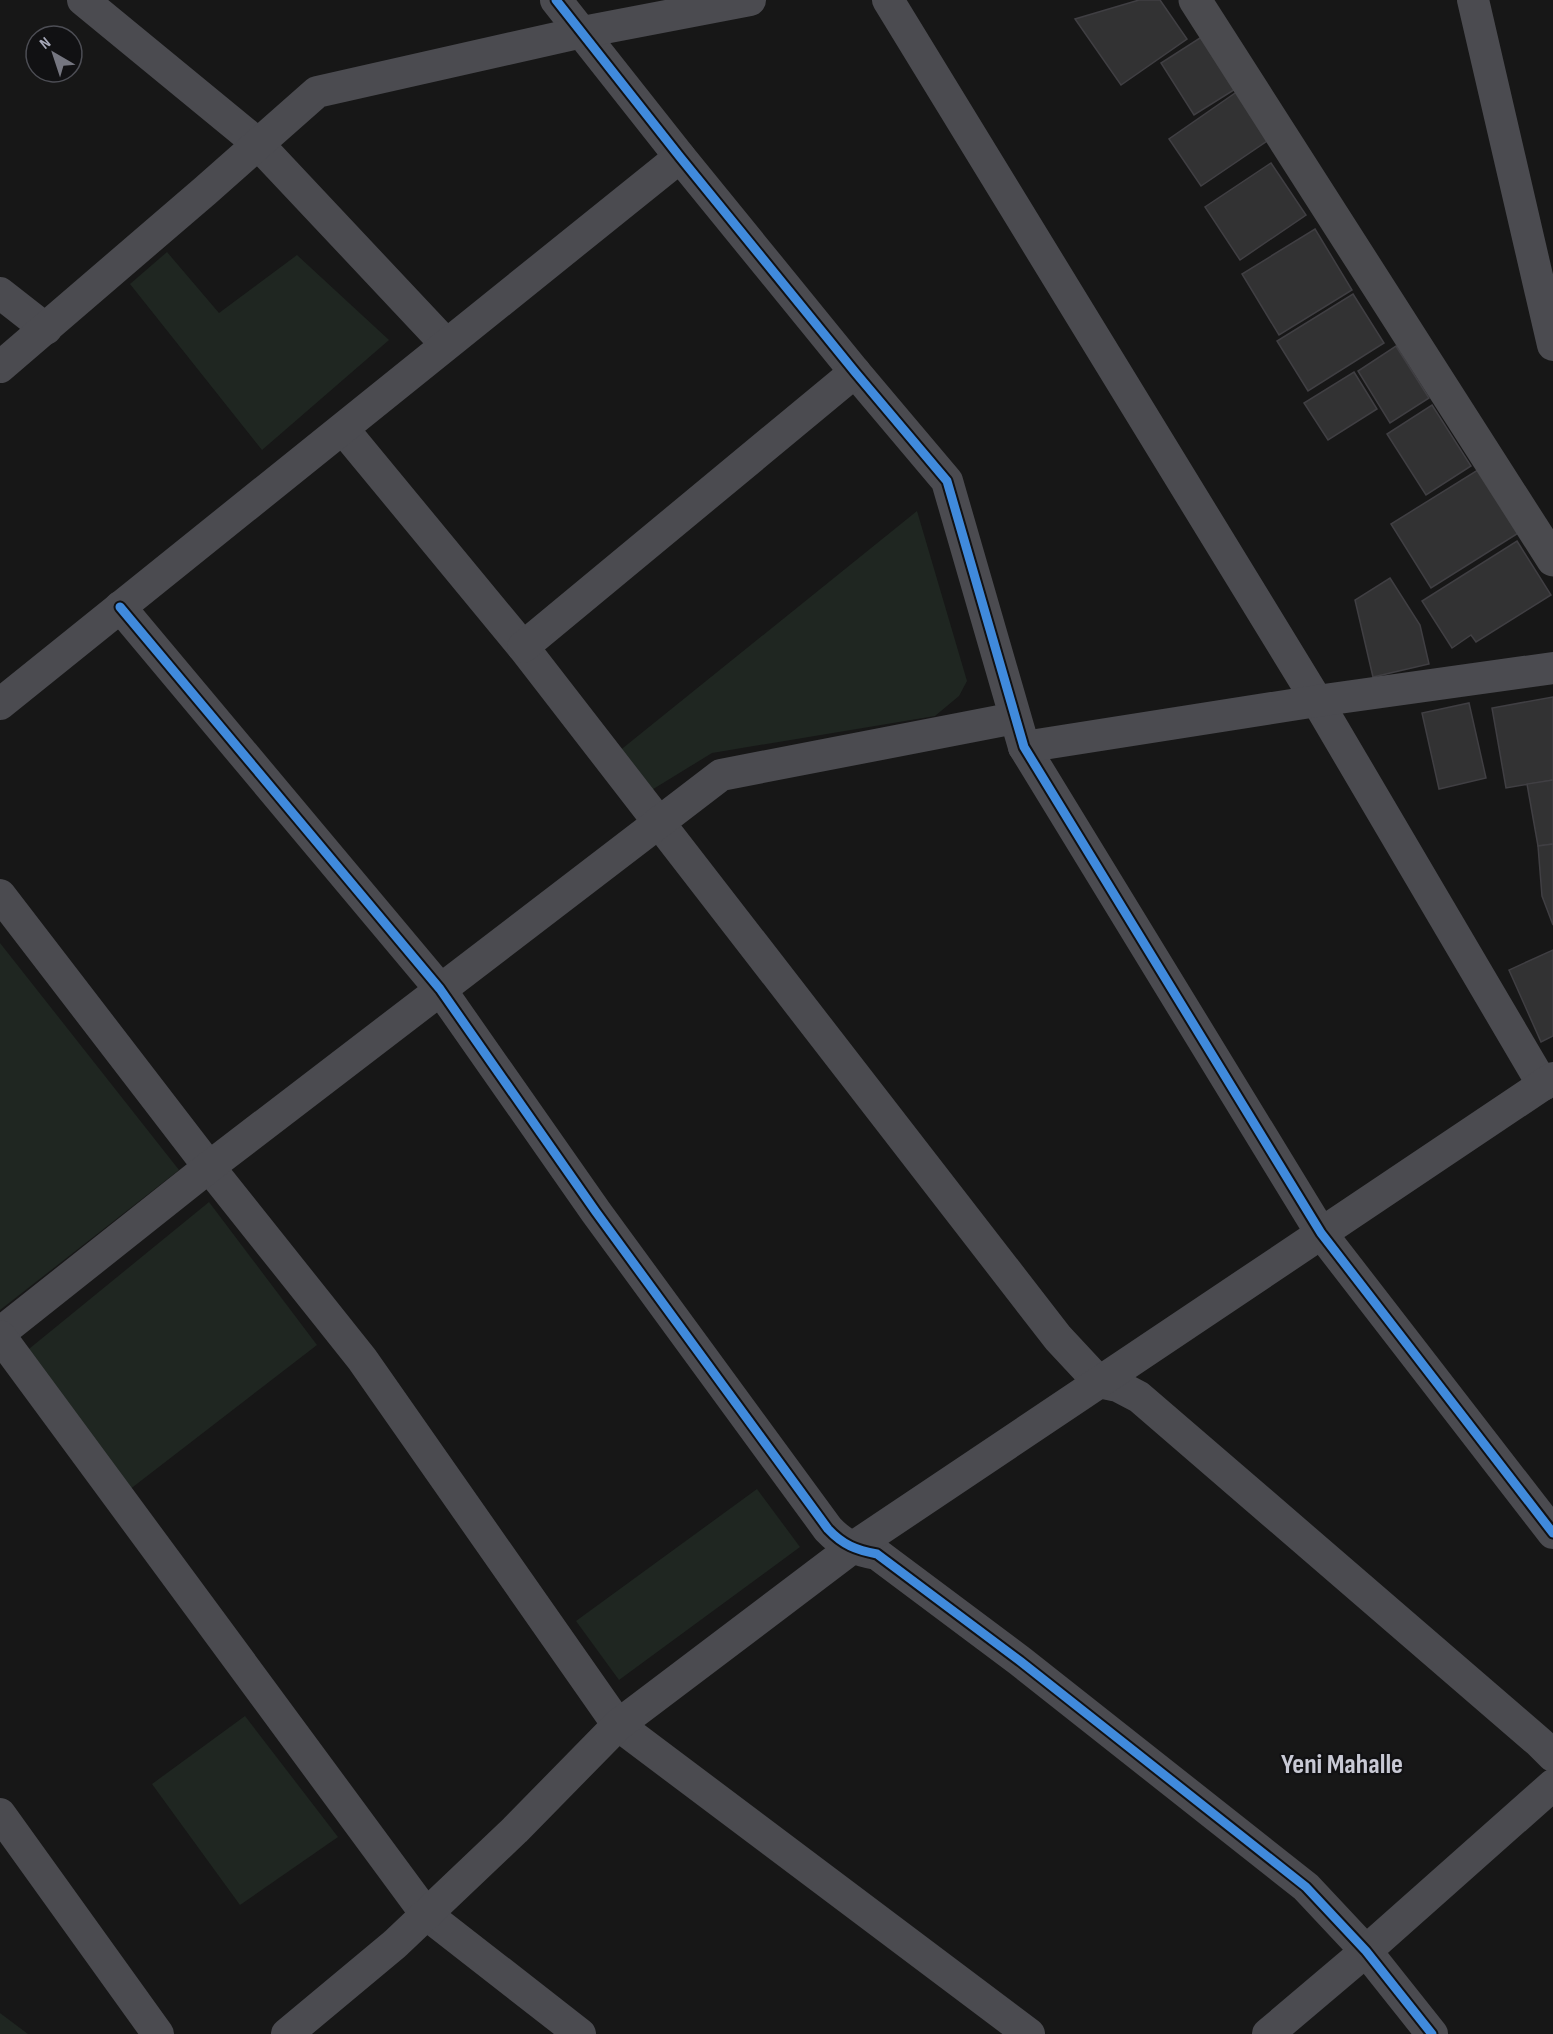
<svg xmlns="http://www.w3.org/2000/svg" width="1553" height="2034" viewBox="0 0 1553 2034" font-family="'Sofia Sans Condensed',sans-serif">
	<rect width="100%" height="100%" fill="#171717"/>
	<g fill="#1f2621">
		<path d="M167,252L219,313L297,255L389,340L262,450L130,284Z"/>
		<path d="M917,511L967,681L959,696L935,716L712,753L650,791L618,752Z"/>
		<path d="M0,943L179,1170L0,1310Z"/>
		<path d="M209,1202L317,1345L129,1490L24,1353Z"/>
		<path d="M757,1489L800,1547L619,1680L576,1621Z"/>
		<path d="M245,1716L338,1837L240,1905L152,1784Z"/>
		<path d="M0,2013L28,2034H0Z"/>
	</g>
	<g fill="#323233" stroke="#403f43" stroke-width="1.5">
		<path d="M1139,0H1160L1187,39L1121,85L1075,19Z"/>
		<path d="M1203,36L1237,88L1194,115L1161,63Z"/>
		<path d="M1238,91L1270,139L1201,186L1169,139Z"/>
		<path d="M1271,163L1306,215L1240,260L1205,207Z"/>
		<path d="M1315,229L1352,290L1279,335L1242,274Z"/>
		<path d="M1353,294L1384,343L1308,391L1277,341Z"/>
		<path d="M1396,346L1429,398L1390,423L1358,371Z"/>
		<path d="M1354,372L1377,409L1328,440L1304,403Z"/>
		<path d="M1432,405L1471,466L1426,495L1387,434Z"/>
		<path d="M1481,468L1520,532L1431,588L1391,524Z"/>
		<path d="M1517,541L1551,595L1476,642L1471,635L1452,648L1422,601Z"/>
		<path d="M1390,578L1420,625L1429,664L1373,677L1355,600Z"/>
		<path d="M1553,697V780L1506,788L1492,708Z"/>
		<path d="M1469,703L1486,778L1439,789L1422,713Z"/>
		<path d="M1553,780V844L1538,846L1527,784Z"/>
		<path d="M1553,844V925L1542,896L1538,846Z"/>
		<path d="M1553,950V1036L1541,1042L1509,970Z"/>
	</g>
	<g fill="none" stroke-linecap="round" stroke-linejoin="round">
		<g stroke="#4b4b50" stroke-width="32">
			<path d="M83,0L257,143L445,343"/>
			<path d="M556,0L680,157L855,372L947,481L1024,747L1321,1233L1553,1533"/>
			<path d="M888,0L1317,701L1543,1085"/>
			<path d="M1473,0L1553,345"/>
			<path d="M0,293L46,329"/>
			<path d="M0,367L205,191L317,92L583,32L750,0"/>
			<path d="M343,429L523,647L1058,1338L1099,1382L1118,1386L1139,1397L1539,1742L1553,1756"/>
			<path d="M120,607L440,989L596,1212L828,1529C843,1545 856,1550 877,1554L1020,1661L1306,1887L1366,1951L1432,2034"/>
			<path d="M523,647L855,372"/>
			<path d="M0,704C226,521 452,338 680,157"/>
			<path d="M1024,747L1317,701L1553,668"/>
			<path d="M0,895L209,1167L362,1359L618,1725L1029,2034"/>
			<path d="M0,1333L209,1167L721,775L1015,718"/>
			<path d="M0,1336L426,1914L580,2034"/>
			<path d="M0,1814L158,2034"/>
			<path d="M287,2034L395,1944L515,1830L618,1725L852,1548L1553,1078"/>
			<path d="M1268,2034L1366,1951L1553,1785"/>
		</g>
		<path stroke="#4a4a4e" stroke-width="33" d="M1195,0L1553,560"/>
		<g stroke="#111113" stroke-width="13">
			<g id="cycleway">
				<path d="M556,0L680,157L855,372L947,481L1024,747L1321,1233L1553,1533"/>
				<path d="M120,607L440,989L596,1212L828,1529C843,1545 856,1550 877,1554L1020,1661L1306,1887L1366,1951L1432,2034"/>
			</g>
		</g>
		<use href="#cycleway" stroke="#408adc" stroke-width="9"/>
	</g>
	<g text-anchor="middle" stroke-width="4.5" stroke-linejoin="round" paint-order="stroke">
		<g font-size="28" font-weight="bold" fill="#c8c9d4" stroke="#111113">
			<text x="1342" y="1773">Yeni Mahalle</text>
		</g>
	</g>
	<g transform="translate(54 54) rotate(321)"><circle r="28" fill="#111113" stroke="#4d4e55" stroke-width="1.5"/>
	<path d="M0-4.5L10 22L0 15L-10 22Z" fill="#757680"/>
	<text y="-9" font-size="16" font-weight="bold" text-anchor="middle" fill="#a7a9b9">N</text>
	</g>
</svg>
